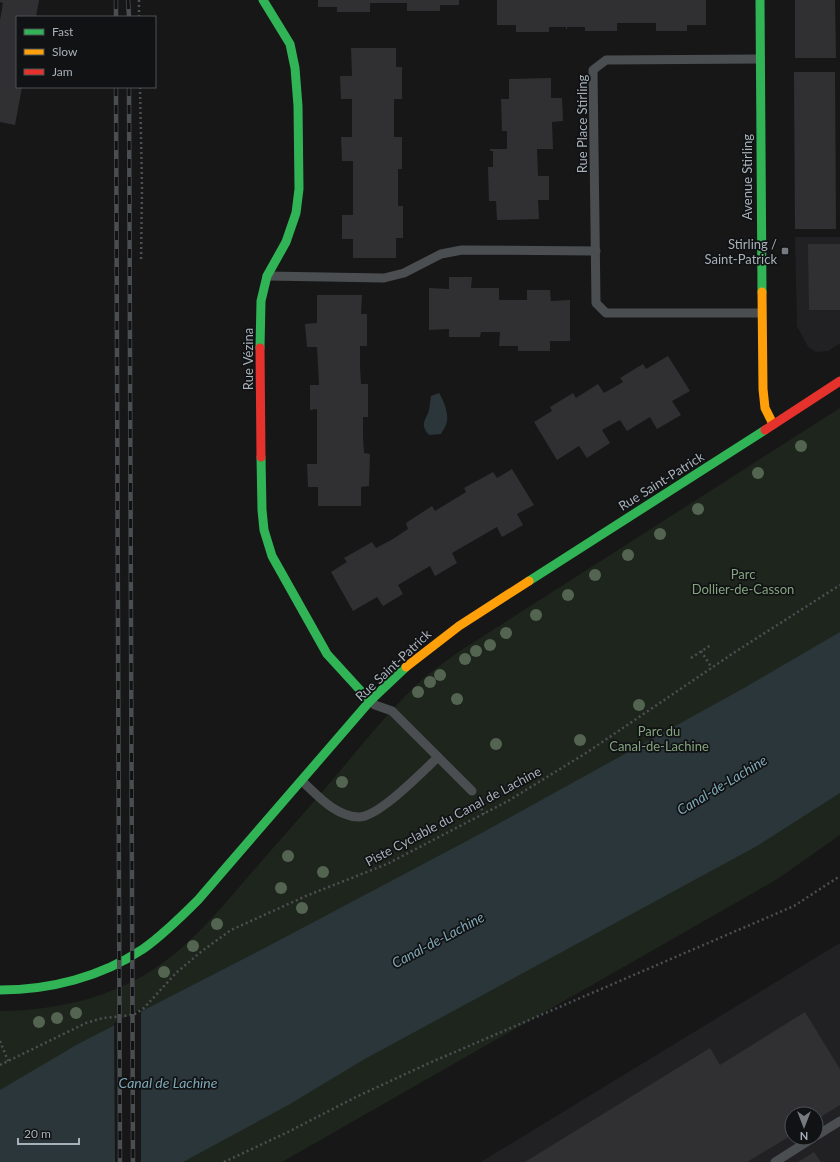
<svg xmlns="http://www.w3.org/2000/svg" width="840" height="1162" viewBox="0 0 840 1162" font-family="Lato,sans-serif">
	<rect width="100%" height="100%" fill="#171718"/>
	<g fill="#212124" fill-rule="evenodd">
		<path d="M795,237H840V343L828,351L816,352L808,347L797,326Z"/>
		<path d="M840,943V1162H481ZM792,1114H816V1138H792Z"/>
	</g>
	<path fill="#1e251d" d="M840,408V835L776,880L282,1162H0V1011C53,1011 110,998 154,969C192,944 222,907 252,872C281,839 311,805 340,771C364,742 388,713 415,686C430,672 447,660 463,649Z"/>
	<g fill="#2a363a">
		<path d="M439,393C444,401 450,416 446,425C445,428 442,431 441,434L429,435C419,423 426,421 429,410C430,406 430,401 431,396Z"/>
		<path d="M840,632V793L757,846L363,1060L290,1104L183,1162H0V1090L78,1044L259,951L478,835L744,688Z"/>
	</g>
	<path fill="#171718" d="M141,1009V1162H115L114,1023Z"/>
	<g fill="#303032">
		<path d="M0,0H39L36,17H17V87H22L15,125L0,122V20L3,3L0,2Z"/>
		<path d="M318,0H459V5H440V11H407V3H370V12H337V7H318Z"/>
		<path d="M497,0H706V25H687V31H656V23H617V31H585V27H567V29H566V27H549V32H516V25H497Z"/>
		<path d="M795,0H835L836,58H795Z"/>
		<path d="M351,48H396V67H402V99H394V137H402V169H398V206H403V238H396V258H353V239H342V215H353V161H342L341,137H352V99H341L340,76H352Z"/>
		<path d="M794,72H835L836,229H795Z"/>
		<path d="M551,78V98H562L563,121L552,122L553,149H537L538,176H549V200H538L539,219L497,220L496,201H489L488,167H493V151H490V149H507V131H502L501,99H509V79Z"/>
		<path d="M808,244H840V310H809Z"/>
		<path d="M449,277H472L471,288H499V300H527V290H550L551,301L570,300V341H550V351H518V346H499L500,332H481L480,337H449V329L429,330V288L449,289Z"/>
		<path d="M317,295H362L361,314H367V346H360V366L361,384H368V417H363V437L364,453L370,454L369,486L361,487V506H318V487H308L307,464H317V409L310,410V385H319L317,347H307L305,324L317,323Z"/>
		<path d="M668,356L690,391L672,401L681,415L657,429L650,417L627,431L620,420L602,430L610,443L587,458L579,446L557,460L534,422L552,411L550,407L573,393L576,398L598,384L604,393L623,382L620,378L643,364L646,369Z"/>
		<path d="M512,469L534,505L517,514L523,525L502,537L497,527L452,553L457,563L435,576L430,566L398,585L403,594L383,606L377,597L353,611L331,572L347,562L344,558L372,542L376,548L393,539L408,529L406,523L432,506L435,511L466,492L464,488L493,472L497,478Z"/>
		<path d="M805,1012L840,1069V1105L816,1120V1114H792V1135L747,1162H525L710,1048L720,1065Z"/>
		<path d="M814,1152L821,1162H798Z"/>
	</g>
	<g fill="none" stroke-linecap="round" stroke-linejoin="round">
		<g stroke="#4d4f52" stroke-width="2.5" stroke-dasharray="2 3" stroke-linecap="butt">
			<path d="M139,0V17"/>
			<path d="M140,87L142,187L141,262"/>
			<path d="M701,651L712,668"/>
			<path d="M691,658L711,645"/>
			<path d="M479,804L484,814"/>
			<path d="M0,1041L8,1061"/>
			<path d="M0,1065L86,1023L103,1018L124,1016L135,1014L144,1008L176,973L202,951L231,930L306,896L387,864L508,801L586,753L735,652L840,585"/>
			<path d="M224,1162L288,1132L356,1097L427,1064L794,906L840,876"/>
		</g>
		<g stroke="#4b4e51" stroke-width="9">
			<path d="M760,59L606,60L593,70L596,303L606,313H761"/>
			<path d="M267,276L384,278L404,273L441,254L462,250L596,251"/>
			<path d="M371,701L375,705L392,711L472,791"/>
			<path d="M302,781C317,795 335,816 358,817C378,818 423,771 438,757"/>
			<path d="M816,1136L840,1121"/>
			<path d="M775,1162L813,1138"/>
		</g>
		<g stroke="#30b455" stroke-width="9">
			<path d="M760,0L762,292"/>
			<path d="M260,348L261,301L267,276L286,242L296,213L299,189L298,106L295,68L290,44L263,0"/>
			<path d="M261,457L262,510L264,530L272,556L327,654L370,701"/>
			<path d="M529,581L765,430"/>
			<path d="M0,990C50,990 101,977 143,949C163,935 181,917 198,900L370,701L406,667"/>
		</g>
		<g stroke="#ff9f0a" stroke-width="9">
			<path d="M762,292L763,389L765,408L773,424"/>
			<path d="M406,667L459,626L529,581"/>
		</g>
		<g stroke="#e5322d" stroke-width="9">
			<path d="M260,348L261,457"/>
			<path d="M765,430L840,381"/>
		</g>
		<g stroke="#4b4e50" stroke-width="4.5">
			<g id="rail">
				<path d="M116,0V17"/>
				<path d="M128,0L129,17"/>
				<path d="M116,87L120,1162"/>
				<path d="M129,87L133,1162"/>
			</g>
		</g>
		<use href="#rail" stroke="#111214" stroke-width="3" stroke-dasharray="9" stroke-linecap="butt"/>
	</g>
	<g fill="#536551">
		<circle cx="801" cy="446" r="6"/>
		<circle cx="758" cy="473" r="6"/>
		<circle cx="698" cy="509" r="6"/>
		<circle cx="660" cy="534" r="6"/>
		<circle cx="628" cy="555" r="6"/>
		<circle cx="595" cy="575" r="6"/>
		<circle cx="568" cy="595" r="6"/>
		<circle cx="536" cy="615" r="6"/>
		<circle cx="506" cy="633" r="6"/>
		<circle cx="490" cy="645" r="6"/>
		<circle cx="476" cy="651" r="6"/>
		<circle cx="465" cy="659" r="6"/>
		<circle cx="440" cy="675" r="6"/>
		<circle cx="430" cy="682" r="6"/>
		<circle cx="418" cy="692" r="6"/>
		<circle cx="457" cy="699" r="6"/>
		<circle cx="639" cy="705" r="6"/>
		<circle cx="580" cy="740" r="6"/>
		<circle cx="496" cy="744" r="6"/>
		<circle cx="342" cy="782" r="6"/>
		<circle cx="288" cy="856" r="6"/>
		<circle cx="323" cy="872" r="6"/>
		<circle cx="281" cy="888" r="6"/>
		<circle cx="302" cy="908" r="6"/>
		<circle cx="217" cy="924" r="6"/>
		<circle cx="193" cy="946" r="6"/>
		<circle cx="164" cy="972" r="6"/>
		<circle cx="76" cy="1013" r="6"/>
		<circle cx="57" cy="1018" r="6"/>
		<circle cx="39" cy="1022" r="6"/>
	</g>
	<rect fill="#757b81" stroke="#111214" stroke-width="1.5" x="781" y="247" width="8" height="8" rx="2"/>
	<g text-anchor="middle" stroke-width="3.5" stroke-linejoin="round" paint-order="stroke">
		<g font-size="13" fill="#a8b1b9" stroke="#111214">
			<text transform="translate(582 124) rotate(-90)" y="5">Rue Place Stirling</text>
			<text transform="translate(747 177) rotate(-90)" y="5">Avenue Stirling</text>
			<text transform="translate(248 359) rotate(-90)" y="5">Rue Vézina</text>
			<text transform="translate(661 481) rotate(-32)" y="5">Rue Saint-Patrick</text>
			<text transform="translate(393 665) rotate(-43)" y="5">Rue Saint-Patrick</text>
			<text transform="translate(453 816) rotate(-28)" y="5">Piste Cyclable du Canal de Lachine</text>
		</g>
		<g font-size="13" fill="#a8b1b9" stroke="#111214" text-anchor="end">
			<text x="777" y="249">Stirling /<tspan x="777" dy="15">Saint-Patrick</tspan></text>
		</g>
		<g font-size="13" fill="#84a47f" stroke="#111214">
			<text x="743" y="579">Parc<tspan x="743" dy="15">Dollier-de-Casson</tspan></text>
			<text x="659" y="736">Parc du<tspan x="659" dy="15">Canal-de-Lachine</tspan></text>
		</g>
		<g font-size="14" font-style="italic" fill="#7fa6b4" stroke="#111214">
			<text transform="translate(722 785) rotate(-31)" y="5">Canal-de-Lachine</text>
			<text transform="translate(438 940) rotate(-28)" y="5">Canal-de-Lachine</text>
			<text x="168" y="1088">Canal de Lachine</text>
		</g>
	</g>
	<rect x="16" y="16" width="140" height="72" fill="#111214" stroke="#4d5256"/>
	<rect x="24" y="29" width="20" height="6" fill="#30b455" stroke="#4d5256"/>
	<text x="52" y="36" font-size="12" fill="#a8b1b9">Fast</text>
	<rect x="24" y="49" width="20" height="6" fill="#ff9f0a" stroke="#4d5256"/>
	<text x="52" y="56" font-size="12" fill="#a8b1b9">Slow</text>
	<rect x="24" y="69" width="20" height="6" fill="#e5322d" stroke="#4d5256"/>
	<text x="52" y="76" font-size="12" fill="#a8b1b9">Jam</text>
	<g transform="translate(804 1126) rotate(180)"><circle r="19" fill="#111214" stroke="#4d5256"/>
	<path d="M0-3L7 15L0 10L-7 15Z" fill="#757b81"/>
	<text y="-6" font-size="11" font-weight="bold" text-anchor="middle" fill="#a8b1b9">N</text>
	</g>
	<path d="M18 1138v6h61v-6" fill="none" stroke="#a8b1b9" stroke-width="2"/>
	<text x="24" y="1138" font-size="12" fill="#a8b1b9" stroke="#111214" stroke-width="3" paint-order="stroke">20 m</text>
</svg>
